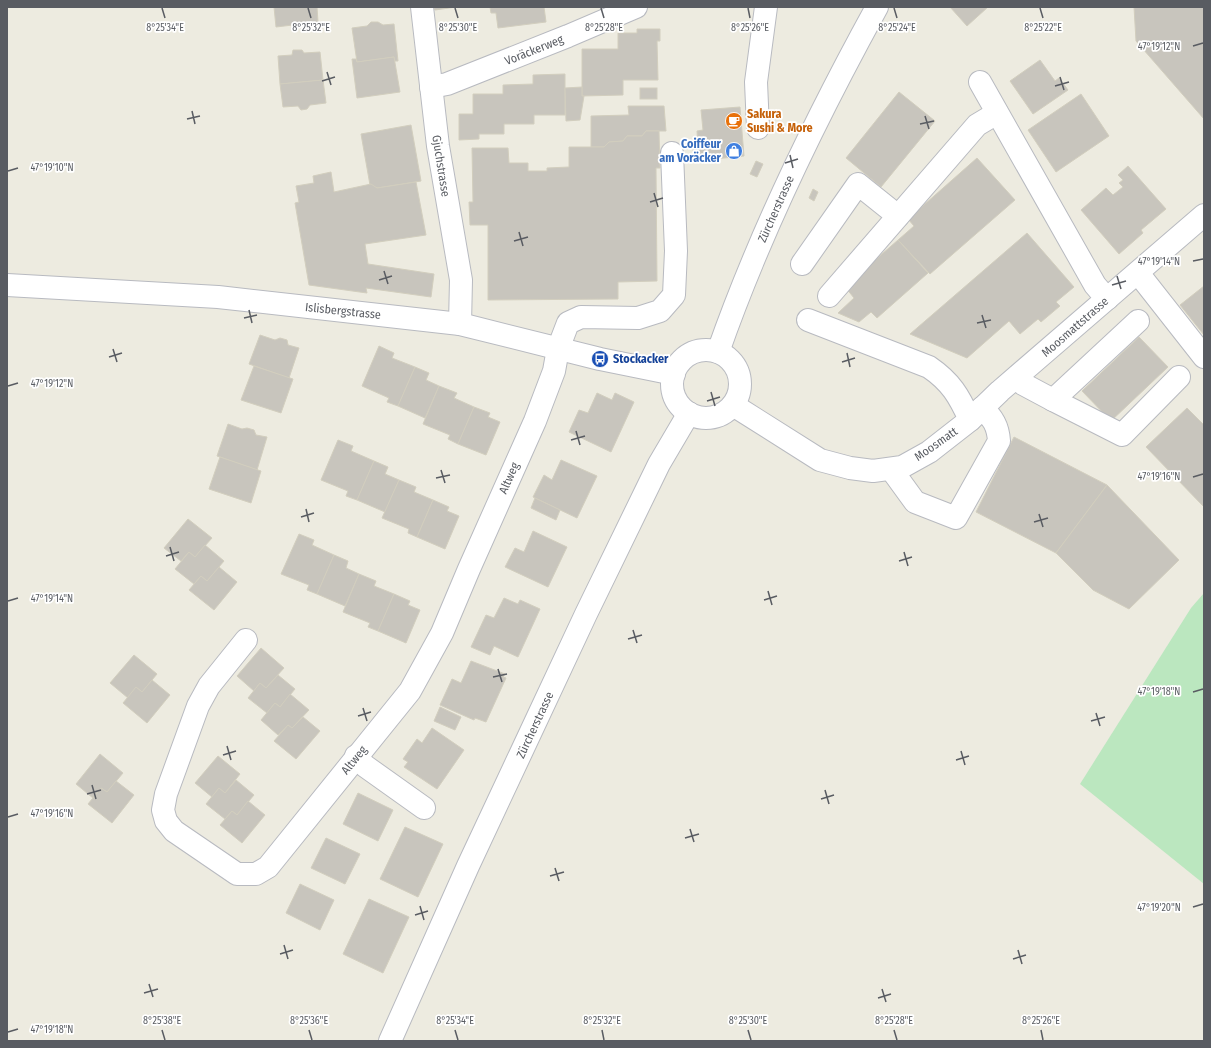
<svg xmlns="http://www.w3.org/2000/svg" width="1211" height="1048" viewBox="0 0 1211 1048" font-family="'Fira Sans Condensed',sans-serif">
	<rect width="100%" height="100%" fill="#edebe0"/>
	<path fill="#bbe7bf" d="M1204,593V884L1080,784L1191,608Z"/>
	<g fill="#c8c5bd" stroke="#d2cebe">
		<path d="M274,7H317L318,22L276,27Z"/>
		<path d="M434,7H456L435,10Z"/>
		<path d="M487,7H544L546,22L498,28L496,13H491L490,7Z"/>
		<path d="M950,7H988L967,26Z"/>
		<path d="M1134,7H1204V119L1136,41Z"/>
		<path d="M371,22H378L383,25L394,24L398,61H394V57L357,62L352,28L367,26Z"/>
		<path d="M637,29H660V41H657L658,80H623V95L582,96V49H618V33H637Z"/>
		<path d="M293,50H302L304,53L320,52L323,80L280,84L278,56L292,55Z"/>
		<path d="M394,57L400,92L357,98L352,59H356L357,62Z"/>
		<path d="M1040,60L1055,81L1059,78L1068,90L1033,114L1010,81Z"/>
		<path d="M565,74V115H534V124H504V134H479V139L459,140V114H473V94H503V85L533,84V75Z"/>
		<path d="M323,80L326,103L310,105L307,109L301,110L298,106L283,107L280,84Z"/>
		<path d="M582,87V96H584L580,120L566,121L565,88Z"/>
		<rect x="640" y="88" width="17" height="11"/>
		<path d="M899,92L935,121L881,187L846,158Z"/>
		<path d="M1081,94L1109,136L1056,172L1028,130Z"/>
		<path d="M628,106H664L666,131H646L642,136H627L623,141L609,142L604,147H591V116L629,115Z"/>
		<path d="M740,107L744,156L694,161L693,149L698,148L697,131L703,130L701,110Z"/>
		<path d="M411,125L421,181L377,188L370,185L361,134Z"/>
		<path d="M646,131H659L660,168H656L657,281L618,282V299L488,300V225H470L469,202H473L472,148H508L509,163H528V171H547V168L569,167V147H604L609,142L623,141L627,136H642Z"/>
		<path d="M977,158L1015,200L930,274L898,240L914,226L908,219Z"/>
		<path d="M756,161L763,164L757,177L750,174Z"/>
		<path d="M1128,166L1166,209L1141,230L1143,233L1119,254L1081,210L1106,188L1113,195L1123,187L1119,183L1123,180L1118,175Z"/>
		<path d="M331,172L334,192L371,184L377,188L416,182L426,235L365,244L368,264L434,274L431,297L366,288L367,293L309,285L295,203L299,202L296,186L314,183L313,176Z"/>
		<path d="M813,189L818,192L814,201L809,198Z"/>
		<path d="M1027,233L1074,287L1056,302L1060,306L1041,322L1038,319L1020,334L1009,321L967,358L910,334Z"/>
		<path d="M898,240L928,273L877,318L871,312L859,322L838,313L854,298L846,288L859,274Z"/>
		<path d="M1204,286V335L1180,305Z"/>
		<path d="M260,335L275,340L280,338L287,340L288,345L299,348L289,378L249,364Z"/>
		<path d="M1139,337L1168,367L1111,421L1082,391Z"/>
		<path d="M379,346L394,353L392,358L415,367L398,406L387,402L389,398L362,386Z"/>
		<path d="M254,366L293,379L281,413L241,400Z"/>
		<path d="M415,367L429,373L426,380L439,386L425,418L398,406Z"/>
		<path d="M439,386L457,393L454,398L474,407L458,444L448,439L450,435L423,424Z"/>
		<path d="M597,393L612,400L615,393L634,402L611,452L569,432L579,410L588,413Z"/>
		<path d="M474,407L490,413L488,417L500,422L486,455L458,444Z"/>
		<path d="M1187,408L1204,425V507L1146,447Z"/>
		<path d="M228,424L242,429L247,428L254,430L256,435L267,437L257,470L217,456Z"/>
		<path d="M1014,437L1107,485L1056,553L976,512Z"/>
		<path d="M338,440L353,446L351,451L374,461L357,500L346,496L348,491L321,480Z"/>
		<path d="M220,457L261,471L251,503L209,489Z"/>
		<path d="M561,460L597,476L577,518L533,497L544,475L552,480Z"/>
		<path d="M374,461L388,467L385,474L399,480L385,512L357,500Z"/>
		<path d="M399,480L416,487L414,492L433,500L417,537L408,533L409,529L382,518Z"/>
		<path d="M1107,485L1179,560L1129,609L1093,590L1056,553Z"/>
		<path d="M535,498L560,510L556,520L531,508Z"/>
		<path d="M433,500L449,507L447,511L459,516L445,549L417,537Z"/>
		<path d="M188,519L212,538L195,557L189,552L181,561L164,548Z"/>
		<path d="M533,531L567,547L548,587L505,567L515,548L524,552Z"/>
		<path d="M299,534L314,540L312,545L334,555L317,594L307,590L309,585L281,574Z"/>
		<path d="M205,545L224,561L207,581L201,576L194,584L175,569L189,552L195,557Z"/>
		<path d="M334,555L348,561L346,568L359,574L345,606L317,594Z"/>
		<path d="M219,567L237,582L214,610L189,590L201,576L207,581Z"/>
		<path d="M359,574L376,581L374,586L394,594L378,631L368,627L370,623L343,612Z"/>
		<path d="M394,594L410,601L408,605L420,610L406,643L378,631Z"/>
		<path d="M504,598L518,604L520,600L540,609L518,657L494,646L490,655L471,647L486,615L494,618Z"/>
		<path d="M261,648L284,668L266,688L260,683L254,691L237,676Z"/>
		<path d="M134,655L157,674L142,692L136,687L128,698L110,683Z"/>
		<path d="M471,661L505,674L503,677L506,678L486,722L475,718L474,720L440,705L452,679L461,683Z"/>
		<path d="M278,675L295,689L280,707L275,703L267,713L248,698L260,683L266,688Z"/>
		<path d="M152,680L170,695L147,723L123,703L136,687L142,692Z"/>
		<path d="M290,694L309,710L292,728L288,725L278,735L261,720L275,703L280,707Z"/>
		<path d="M440,707L461,717L455,730L434,721Z"/>
		<path d="M303,717L320,731L296,759L274,741L288,725L292,728Z"/>
		<path d="M432,728L464,750L437,789L404,767L408,762L403,759L417,739L422,743Z"/>
		<path d="M100,754L123,773L107,792L101,788L93,798L76,784Z"/>
		<path d="M218,756L240,774L225,793L219,788L212,797L195,783Z"/>
		<path d="M236,780L254,795L237,815L232,811L225,819L206,804L219,788L225,793Z"/>
		<path d="M116,781L134,795L112,823L88,804L101,788L107,792Z"/>
		<path d="M358,793L393,810L378,841L343,824Z"/>
		<path d="M248,801L265,815L242,843L220,825L232,811L237,815Z"/>
		<path d="M405,827L443,844L418,897L380,879Z"/>
		<path d="M326,838L360,854L345,884L311,868Z"/>
		<path d="M300,884L334,900L320,930L286,913Z"/>
		<path d="M369,899L409,917L383,973L343,954Z"/>
	</g>
	<g fill="none" stroke-linecap="round" stroke-linejoin="round">
		<g stroke="#b8bac0" stroke-width="24">
			<g id="minor">
				<path d="M422,7L438,146L461,280L460,324"/>
				<path d="M980,82L1095,285L1107,299"/>
				<path d="M431,87L447,84L568,36L636,7"/>
				<path d="M758,128L756,82L766,7"/>
				<path d="M802,264L858,184L898,216"/>
				<path d="M1138,273L1204,357"/>
				<path d="M7,285L218,297L460,324L600,359L674,374"/>
				<path d="M829,296L977,125L997,113"/>
				<path d="M808,320L929,367C951,382 959,396 970,420"/>
				<circle cx="706" cy="384" r="34"/>
				<path d="M718,352C760,232 816,118 877,7"/>
				<path d="M1018,376L1023,384L1053,400L1138,321"/>
				<path d="M1053,400L1122,435L1179,377"/>
				<path d="M733,405L820,460L850,468L873,471L902,467L929,452L970,420L1000,391L1204,215"/>
				<path d="M891,469L915,502L956,518L999,441C998,426 993,418 982,408"/>
				<path d="M246,640L209,686L198,706L166,794L163,810L166,821L174,831L237,874H256L268,867L410,691L442,633L469,569L535,421L554,371L558,349L568,323L581,317L638,318L660,311L674,295L676,251L672,153"/>
				<path d="M356,756L365,766L424,808"/>
				<path d="M390,1041L468,866L586,614L659,464L689,413"/>
			</g>
		</g>
		<use href="#minor" stroke="#fff" stroke-width="22"/>
	</g>
	<path fill="none" stroke="#595c62" stroke-width="1.5" d="M162,8L165,18M308,8L311,18M455,8L458,18M601,8L604,18M748,8L750,18M894,8L897,18M1040,8L1043,18M1193,46L1203,43M327,72L331,85M1060,77L1064,90M322,81L335,77M1055,86L1069,82M192,111L195,124M925,116L929,129M187,119L200,116M920,124L934,121M790,155L793,168M785,163L798,159M8,171L18,168M654,193L658,207M650,202L663,198M519,232L523,246M514,241L528,237M1193,261L1203,259M384,271L388,284M1117,276L1121,289M379,280L392,276M1112,285L1126,281M249,310L252,323M982,315L986,328M244,318L257,315M977,323L991,320M113,349L117,362M847,353L850,367M109,357L122,353M842,362L855,358M8,386L18,383M711,392L715,406M707,401L720,397M576,431L580,445M571,440L585,436M441,470L445,483M1193,477L1203,474M436,478L450,475M306,509L309,522M1039,514L1043,527M301,517L314,513M1034,522L1048,518M170,547L174,561M904,552L908,566M166,556L179,552M899,561L912,557M768,591L772,605M764,600L777,596M8,601L18,598M633,630L637,643M628,639L642,635M498,669L502,682M493,677L507,674M1193,692L1203,689M363,708L367,721M1096,713L1100,726M358,716L371,712M1091,721L1105,717M227,746L231,760M961,751L965,765M223,755L236,751M956,760L969,756M92,785L96,799M825,790L829,804M87,794L101,790M821,799L834,795M8,817L18,814M690,829L694,842M685,838L699,834M555,868L559,881M550,876L564,872M420,906L424,920M1193,907L1203,904M415,915L428,911M284,945L288,959M1018,950L1022,964M280,954L293,950M1013,959L1026,955M149,984L153,997M882,989L886,1002M144,993L158,989M878,998L891,994M162,1030L165,1040M309,1030L312,1040M455,1030L458,1040M602,1030L604,1040M748,1030L751,1040M894,1030L897,1040M1041,1030L1043,1040M8,1032L18,1029"/>
	<defs>
		<g id="cafe-disc" transform="scale(0.9)"><circle r="9.5" fill="#e8710a" stroke="#fff"/><path d="M-5.5-4.5H6V0H3Q3 3.5 0 3.5H-2.5Q-5.5 3.5-5.5 0ZM3-3.2v2h1.7v-2ZM-6 4.5H4V6H-6Z" fill="#fff"/></g>
		<g id="shop-disc" transform="scale(0.9)"><circle r="9.5" fill="#3f7fe0" stroke="#fff"/><path d="M-5-2.5h2.3a2.7 3.5 0 0 1 5.4 0H5L5.5 6h-11ZM-1.5-2.5h3a1.5 2.3 0 0 0-3 0Z" fill="#fff"/></g>
		<g id="bus-disc" transform="scale(0.9)"><circle r="9.5" fill="#1a4fb4" stroke="#fff"/><path d="M-5-6H5V4H4V6H2V4H-2V6H-4V4H-5ZM-3.5-4V0h7V-4ZM-3.5 1.2v1.5H-2V1.2ZM2 1.2v1.5H3.5V1.2Z" fill="#fff"/></g>
	</defs>
	<g fill-rule="evenodd">
		<use href="#cafe-disc" x="734" y="121"/>
		<use href="#shop-disc" x="734" y="151"/>
		<use href="#bus-disc" x="600" y="359"/>
	</g>
	<g text-anchor="middle" stroke-width="3.5" stroke-linejoin="round" paint-order="stroke">
		<g font-size="12" fill="#595c62" stroke="#fff">
			<text transform="translate(534 50) rotate(-22)" y="4">Voräckerweg</text>
			<text transform="translate(441 166) rotate(81)" y="4">Gjuchstrasse</text>
			<text transform="translate(776 209) rotate(-66)" y="4">Zürcherstrasse</text>
			<text transform="translate(343 311) rotate(6)" y="4">Islisbergstrasse</text>
			<text transform="translate(1075 327) rotate(-41)" y="4">Moosmattstrasse</text>
			<text transform="translate(936 444) rotate(-35)" y="4">Moosmatt</text>
			<text transform="translate(509 478) rotate(-66)" y="4">Altweg</text>
			<text transform="translate(535 725) rotate(-65)" y="4">Zürcherstrasse</text>
			<text transform="translate(354 760) rotate(-51)" y="4">Altweg</text>
		</g>
		<g font-size="12" font-weight="bold" fill="#c56008" stroke="#fff" text-anchor="start">
			<text x="747" y="118">Sakura<tspan x="747" dy="14">Sushi &amp; More</tspan></text>
		</g>
		<g font-size="12" font-weight="bold" fill="#366cbe" stroke="#fff" text-anchor="end">
			<text x="721" y="148">Coiffeur<tspan x="721" dy="14">am Voräcker</tspan></text>
		</g>
		<g font-size="12" font-weight="bold" fill="#164399" stroke="#fff" text-anchor="start">
			<text x="613" y="363">Stockacker</text>
		</g>
	</g>
	<g font-size="10" text-anchor="middle" fill="#595c62" stroke="#fff" stroke-width="3.5" stroke-linejoin="round" paint-order="stroke">
		<text x="165" y="31">8°25'34"E</text>
		<text x="311" y="31">8°25'32"E</text>
		<text x="458" y="31">8°25'30"E</text>
		<text x="604" y="31">8°25'28"E</text>
		<text x="750" y="31">8°25'26"E</text>
		<text x="897" y="31">8°25'24"E</text>
		<text x="1043" y="31">8°25'22"E</text>
		<text x="1159" y="50">47°19'12"N</text>
		<text x="52" y="171">47°19'10"N</text>
		<text x="1159" y="265">47°19'14"N</text>
		<text x="52" y="387">47°19'12"N</text>
		<text x="1159" y="480">47°19'16"N</text>
		<text x="52" y="602">47°19'14"N</text>
		<text x="1159" y="695">47°19'18"N</text>
		<text x="52" y="817">47°19'16"N</text>
		<text x="1159" y="911">47°19'20"N</text>
		<text x="162" y="1024">8°25'38"E</text>
		<text x="309" y="1024">8°25'36"E</text>
		<text x="455" y="1024">8°25'34"E</text>
		<text x="602" y="1024">8°25'32"E</text>
		<text x="748" y="1024">8°25'30"E</text>
		<text x="894" y="1024">8°25'28"E</text>
		<text x="1041" y="1024">8°25'26"E</text>
		<text x="52" y="1033">47°19'18"N</text>
	</g>
	<rect width="1211" height="1048" fill="none" stroke="#595c62" stroke-width="16"/>
</svg>
